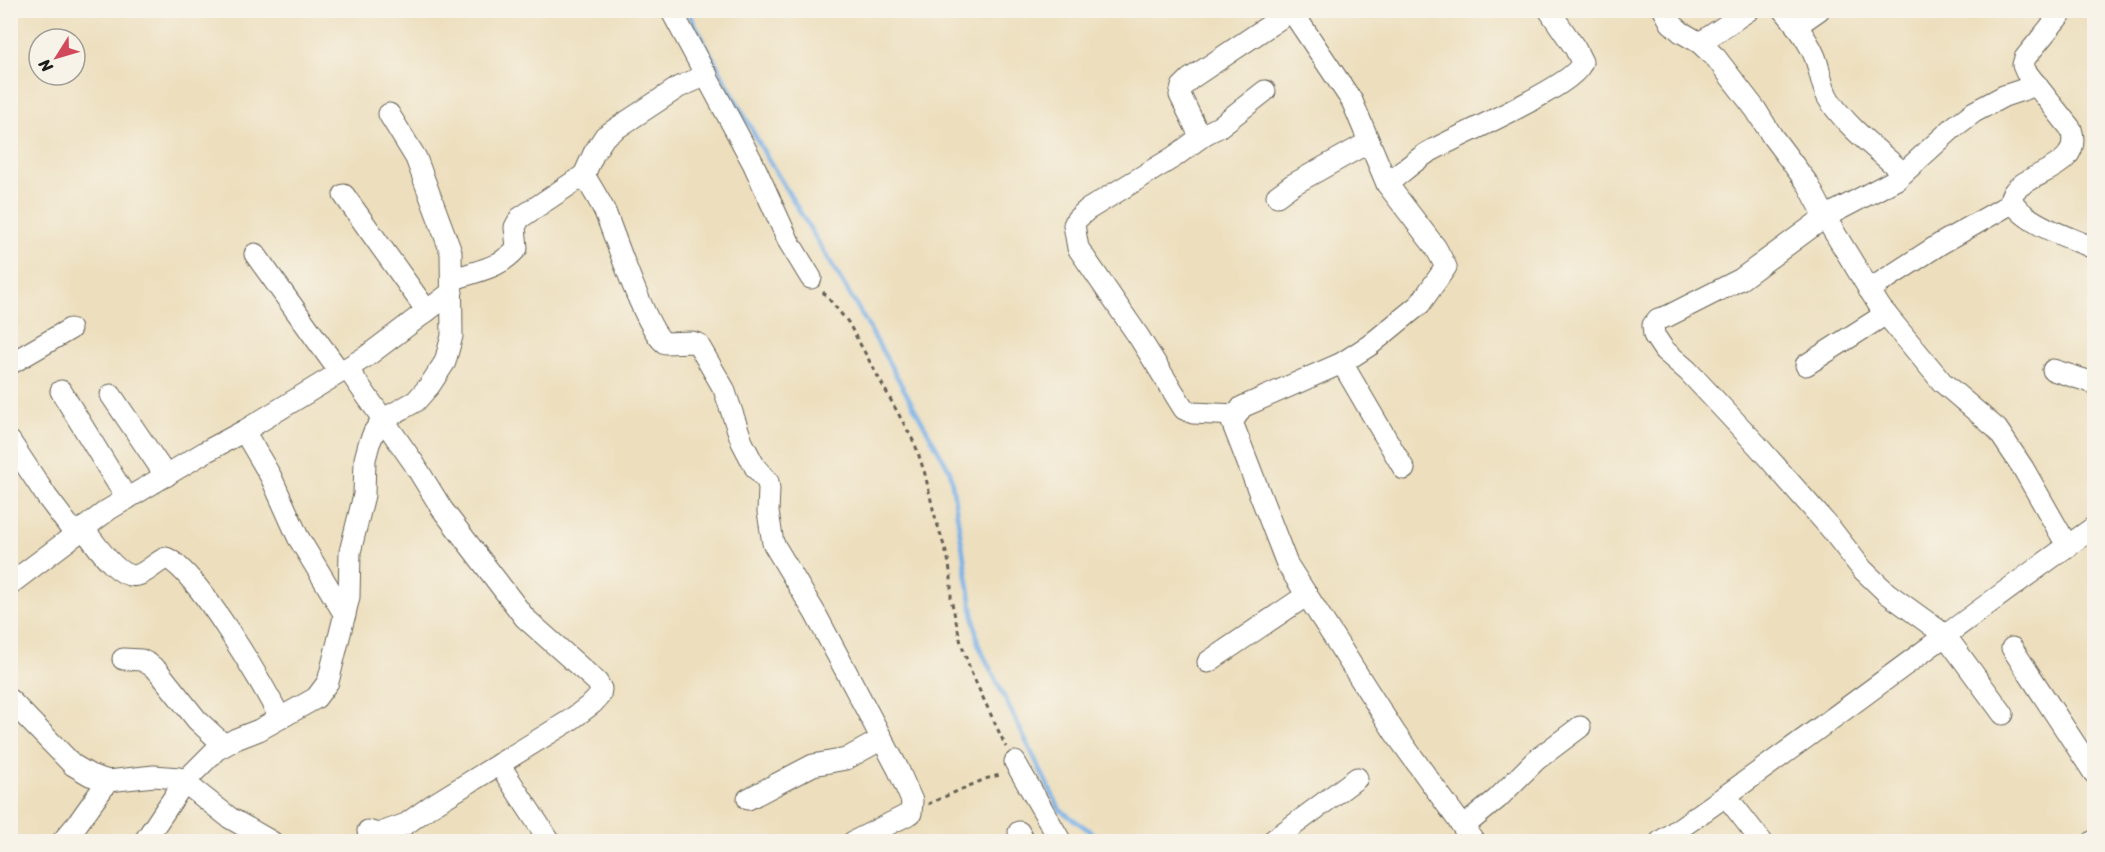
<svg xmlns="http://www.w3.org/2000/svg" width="2105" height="852" viewBox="0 0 2105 852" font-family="Sriracha,sans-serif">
	<rect width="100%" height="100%" fill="#f7f3e8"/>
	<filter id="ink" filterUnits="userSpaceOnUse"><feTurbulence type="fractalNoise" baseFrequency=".0167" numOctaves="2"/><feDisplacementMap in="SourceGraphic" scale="12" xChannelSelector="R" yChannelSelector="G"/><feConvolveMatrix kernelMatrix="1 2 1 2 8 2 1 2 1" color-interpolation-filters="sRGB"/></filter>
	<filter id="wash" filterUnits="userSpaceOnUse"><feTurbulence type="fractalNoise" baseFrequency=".008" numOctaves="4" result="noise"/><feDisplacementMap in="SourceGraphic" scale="24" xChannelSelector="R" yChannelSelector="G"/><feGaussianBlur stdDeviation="1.35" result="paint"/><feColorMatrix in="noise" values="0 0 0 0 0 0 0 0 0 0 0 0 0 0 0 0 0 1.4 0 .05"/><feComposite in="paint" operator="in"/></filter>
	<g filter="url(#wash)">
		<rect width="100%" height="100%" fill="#eddfbe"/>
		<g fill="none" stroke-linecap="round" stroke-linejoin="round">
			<path stroke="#76b0e7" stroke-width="4.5" d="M687,10L765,154L858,308L950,471L978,644L1060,810L1090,831L1100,842"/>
		</g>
	</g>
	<g filter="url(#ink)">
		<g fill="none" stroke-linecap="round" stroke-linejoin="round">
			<g stroke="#656055" stroke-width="23">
				<g id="minor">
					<path d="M671,10L753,163L789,242L811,278"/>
					<path d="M1291,10L1352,101L1387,184L1436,248L1446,267L1420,304L1370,345L1342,363L1242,407L1232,422L1287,564L1395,733L1474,842"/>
					<path d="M1664,10L1671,23L1681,32L1700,43L1716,58L1756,110L1772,136L1808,184L1828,222L1880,307L1942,382L1997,429L2023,468L2068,547"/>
					<path d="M1784,10C1796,24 1808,40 1815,57C1821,72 1821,88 1830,101C1849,129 1878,150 1903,173"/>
					<path d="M2064,10L2025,58L2023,65L2026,72L2071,129C2085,171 2020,172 2011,197C2018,222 2071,238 2094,248"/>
					<path d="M1796,26L1819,10"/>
					<path d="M1700,43L1749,10"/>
					<path d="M1265,91L1219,127L1205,134L1197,130L1180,95L1182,87L1190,79L1291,11"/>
					<path d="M1205,134L1174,157L1087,210L1077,219L1074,225L1078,248L1139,337L1184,409L1193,413L1237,415"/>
					<path d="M584,175C591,187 599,199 605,212C615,236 647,333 665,343L692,342L698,344L724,389L742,442L755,467L768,482L769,489L768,512L773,543L815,613L898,769L912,801L911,813L853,842"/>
					<path d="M1387,184C1400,174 1413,162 1427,153C1454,137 1576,86 1582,62L1575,48L1549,10"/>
					<path d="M344,195L427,311"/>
					<path d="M1277,196L1292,185L1369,142"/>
					<path d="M255,254L339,371"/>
					<path d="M452,280C477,270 498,270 517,248L515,227L520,218L584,175L594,153L605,136L679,87L707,75"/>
					<path d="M1869,290L1940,244L2012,203"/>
					<path d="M1342,363L1404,469"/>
					<path d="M10,364L70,329"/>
					<path d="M1806,365L1886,314"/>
					<path d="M347,368L413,462L442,509L525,618L597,682L601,689L600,695L593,703L569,721L431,806L406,824L378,834L368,831"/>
					<path d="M2053,370L2094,383"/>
					<path d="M61,391L127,499"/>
					<path d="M111,395L166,476"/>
					<path d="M244,431L271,477L298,537L345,615"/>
					<path d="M10,441L47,497L75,534"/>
					<path d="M83,528C94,541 118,581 138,575C148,572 156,562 166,558C196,569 264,686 280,718"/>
					<path d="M10,584L108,510L205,452L244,431L367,356L452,292"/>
					<path d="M2012,648L2094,773"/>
					<path d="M123,659L141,660L149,664L158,671L197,720L224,745"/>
					<path d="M1208,662L1307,595"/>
					<path d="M10,700L73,765L90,775L108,781L154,776L179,778L230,818L272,842"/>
					<path d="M2003,714L1945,635L1887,593L1862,569L1831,529L1757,445L1688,371L1664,350L1654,335L1653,325L1658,319L1668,316L1741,279L1825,217L1897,179L1954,127L1974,112L2004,96L2037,85"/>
					<path d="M1015,762L1061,842"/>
					<path d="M499,764L550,842"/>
					<path d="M1726,796L1762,842"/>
					<path d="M748,799L813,765L846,759L882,739"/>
					<path d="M1463,827L1497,799L1536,760L1580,727"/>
					<path d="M1019,832L1024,842"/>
					<path d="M62,842L78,823L108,781"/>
					<path d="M144,842L185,781L216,750L236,739L259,730L316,698L328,682L349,597L350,552L364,495L365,459L369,444L374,432L382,420L416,401L430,385L445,362L452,336L451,252L416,158L389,114"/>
					<path d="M1271,842L1357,778"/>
					<path d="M1660,842C1807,740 1949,631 2094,527"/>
					<path d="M2094,842V841"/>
				</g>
			</g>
			<g stroke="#656055" stroke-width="3" stroke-dasharray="4.5 4.5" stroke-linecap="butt">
				<path d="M823,292L848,322L915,444L925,474L934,513L948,559L951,577V599L961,643L971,672L1006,747"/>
				<path d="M928,804L985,779L1003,774"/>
			</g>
			<use href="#minor" stroke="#fff" stroke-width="21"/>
		</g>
	</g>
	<rect width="2105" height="852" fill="none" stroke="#f7f3e8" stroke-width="36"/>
	<g transform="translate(57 57) rotate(233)"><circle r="28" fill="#f7f3e8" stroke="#9f9d96" stroke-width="1.5"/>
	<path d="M0-4.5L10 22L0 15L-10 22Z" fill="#d1495b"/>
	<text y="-9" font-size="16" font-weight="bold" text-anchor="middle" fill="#1c1c1c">N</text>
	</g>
</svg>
